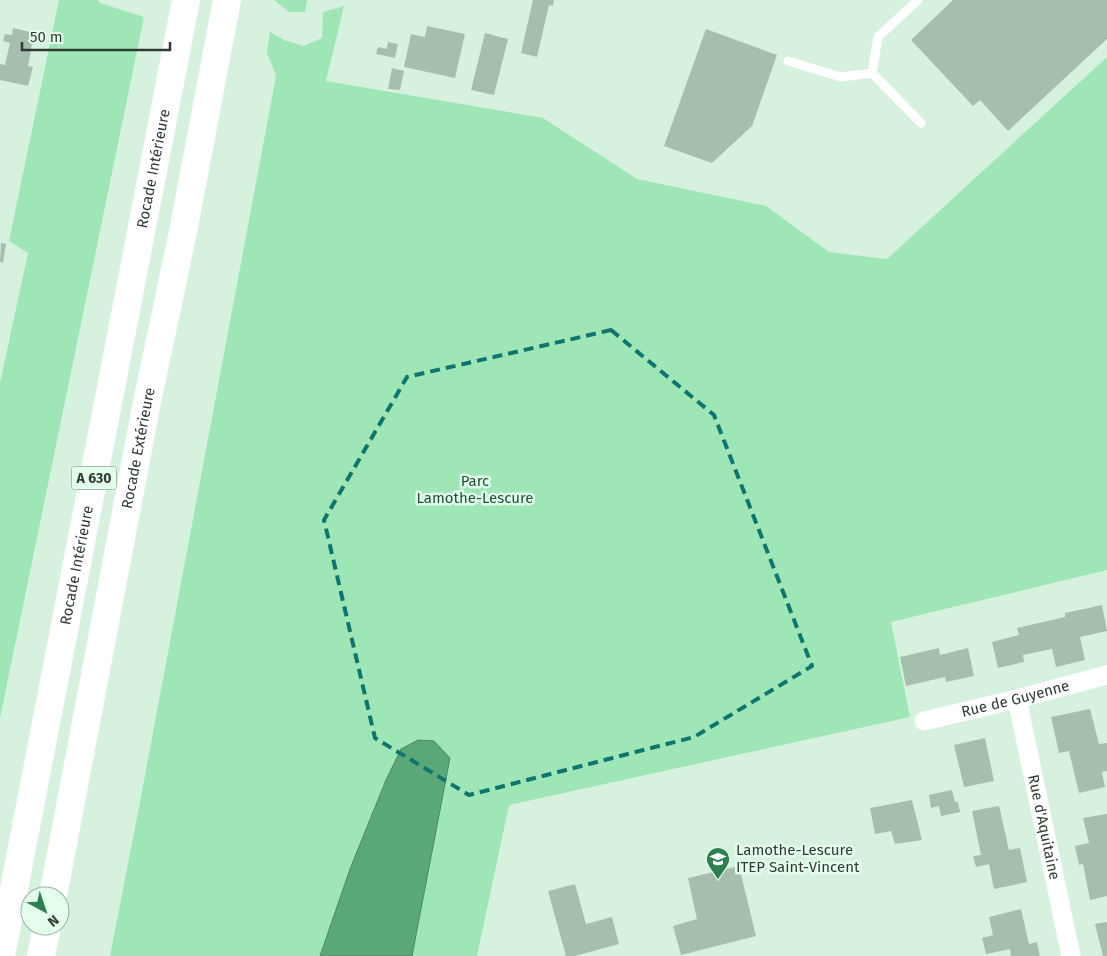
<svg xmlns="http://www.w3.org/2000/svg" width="1107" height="956" viewBox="0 0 1107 956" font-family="'Fira Sans',sans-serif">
	<rect width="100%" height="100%" fill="#d7f1df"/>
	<g fill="#9fe6b7">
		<path d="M59,0H98L100,3L144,17L0,718V383L28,253L9,241Z"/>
		<path d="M274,0H307L305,12H289Z"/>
		<path d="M344,6L326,81L543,118L637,179L766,206L829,252L887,259L1107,57V570L891,622L910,717L509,805L477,956H110L140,802L276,76L267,53L270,32L284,40L304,46L322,38L323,12Z"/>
	</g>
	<path fill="#5aa878" stroke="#4e8764" d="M418,740L434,741L450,758L412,956H320L350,869L386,780L401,749Z"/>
	<g fill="#a6bead">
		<path d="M533,0H554L553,6L549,5L537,57L521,53Z"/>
		<path d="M953,0H1107V39L1008,131L980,100L973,106L911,40Z"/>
		<path d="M427,26L465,34L455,78L404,67L411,34L425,37Z"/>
		<path d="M13,28L34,33L28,66L33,67L28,86L0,80V64L5,65L10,43L3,41L5,34L12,35Z"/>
		<path d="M706,29L777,55L752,126L712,163L664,146Z"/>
		<path d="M485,33L508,39L494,95L471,90Z"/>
		<path d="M388,42L398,44L395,58L376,54L378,47L387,49Z"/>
		<path d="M392,68L404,71L400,90L388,89Z"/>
		<path d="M1,243L6,244L3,263L0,262Z"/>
		<path d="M1102,605L1107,631L1080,637L1085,660L1056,667L1052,649L1023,655L1024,662L998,668L992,642L1019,635L1017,628L1065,617V613Z"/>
		<path d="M939,648L940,655L968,648L974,676L946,682L945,677L906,686L900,657Z"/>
		<path d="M1090,709L1099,744L1107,743V771L1102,772L1105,787L1079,793L1069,751L1059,753L1051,717Z"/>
		<path d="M985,738L994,781L964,787L954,745Z"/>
		<path d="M952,790L955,802H958L960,812L941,816L939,806L931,808L929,795Z"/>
		<path d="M912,800L922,840L895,844L891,831L875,834L870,808Z"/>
		<path d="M999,806L1009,850L1020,848L1027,882L994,889L989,864L976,867L973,856L981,855L972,811Z"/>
		<path d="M1107,814V896L1090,900L1083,864L1079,865L1075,846L1089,843L1083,818Z"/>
		<path d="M739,866L756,936L681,955L673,926L697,919L688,878Z"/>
		<path d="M575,884L586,924L612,917L619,944L575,956H566L548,891Z"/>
		<path d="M1021,909L1029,944L1037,942L1040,956H1011L1010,949L986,954L982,938L993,935L989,917Z"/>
		<path d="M1107,922V956H1103L1095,924Z"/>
	</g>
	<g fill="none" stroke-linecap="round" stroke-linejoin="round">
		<g stroke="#fff" stroke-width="9">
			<path d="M918,0L878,37L872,73L921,123"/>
			<path d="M788,61L841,77L872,73"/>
		</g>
		<g stroke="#fff" stroke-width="19">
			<path id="s1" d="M1017,699L1071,956"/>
			<path id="s2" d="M924,721L1017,699L1107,675"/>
		</g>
		<g stroke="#fff" stroke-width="28">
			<path id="s3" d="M53,896L147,402L183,232L227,0"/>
			<path id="s4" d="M1,956L186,0"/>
			<path d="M41,956L47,926"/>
		</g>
	</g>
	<path fill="none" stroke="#0f766e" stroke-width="4" stroke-dasharray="10 6" stroke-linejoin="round" d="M611,330L714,415L812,666L694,737L469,795L375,738L324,520L407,377Z"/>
	<defs>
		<g id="school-pin" transform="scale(1.25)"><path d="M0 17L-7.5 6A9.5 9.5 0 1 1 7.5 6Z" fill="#2d7f50" stroke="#e4feec"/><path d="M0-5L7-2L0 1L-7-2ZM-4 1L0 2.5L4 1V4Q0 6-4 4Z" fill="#fff"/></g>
	</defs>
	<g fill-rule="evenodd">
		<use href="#school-pin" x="718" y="859"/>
	</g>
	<g text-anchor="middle" stroke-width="5" stroke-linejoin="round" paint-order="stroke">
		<rect fill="#e4feec" stroke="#67766b" stroke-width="1" x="71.5" y="466.5" width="45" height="23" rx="4"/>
		<g font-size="14" font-weight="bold" fill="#313b34">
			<text x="94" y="483">A 630</text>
		</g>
		<g font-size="15" fill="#313b34" stroke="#e4feec">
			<text dy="5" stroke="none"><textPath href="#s4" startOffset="802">Rocade Intérieure</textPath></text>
			<text dy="5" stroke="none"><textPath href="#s3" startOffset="456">Rocade Extérieure</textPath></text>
			<text dy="5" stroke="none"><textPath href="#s4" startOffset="398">Rocade Intérieure</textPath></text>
			<text dy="5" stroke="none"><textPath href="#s2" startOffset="94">Rue de Guyenne</textPath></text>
			<text dy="5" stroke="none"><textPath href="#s1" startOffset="131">Rue d'Aquitaine</textPath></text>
		</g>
		<g font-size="15" fill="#195433" stroke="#e4feec">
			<text x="475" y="486">Parc<tspan x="475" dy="17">Lamothe-Lescure</tspan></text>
		</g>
		<g font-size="15" fill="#313b34" stroke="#e4feec" text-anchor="start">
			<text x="736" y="855">Lamothe-Lescure<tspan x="736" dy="17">ITEP Saint-Vincent</tspan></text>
		</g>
	</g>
	<g transform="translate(45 911) rotate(140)"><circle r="24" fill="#e4feec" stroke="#9cb0a2"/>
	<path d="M0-4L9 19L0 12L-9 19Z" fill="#2d7f50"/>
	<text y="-8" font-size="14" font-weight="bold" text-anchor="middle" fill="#313b34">N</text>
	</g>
	<path d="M22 42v8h148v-8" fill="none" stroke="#313b34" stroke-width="2.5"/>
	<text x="30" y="42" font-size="15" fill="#313b34" stroke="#e4feec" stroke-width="4" paint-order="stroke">50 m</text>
</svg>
